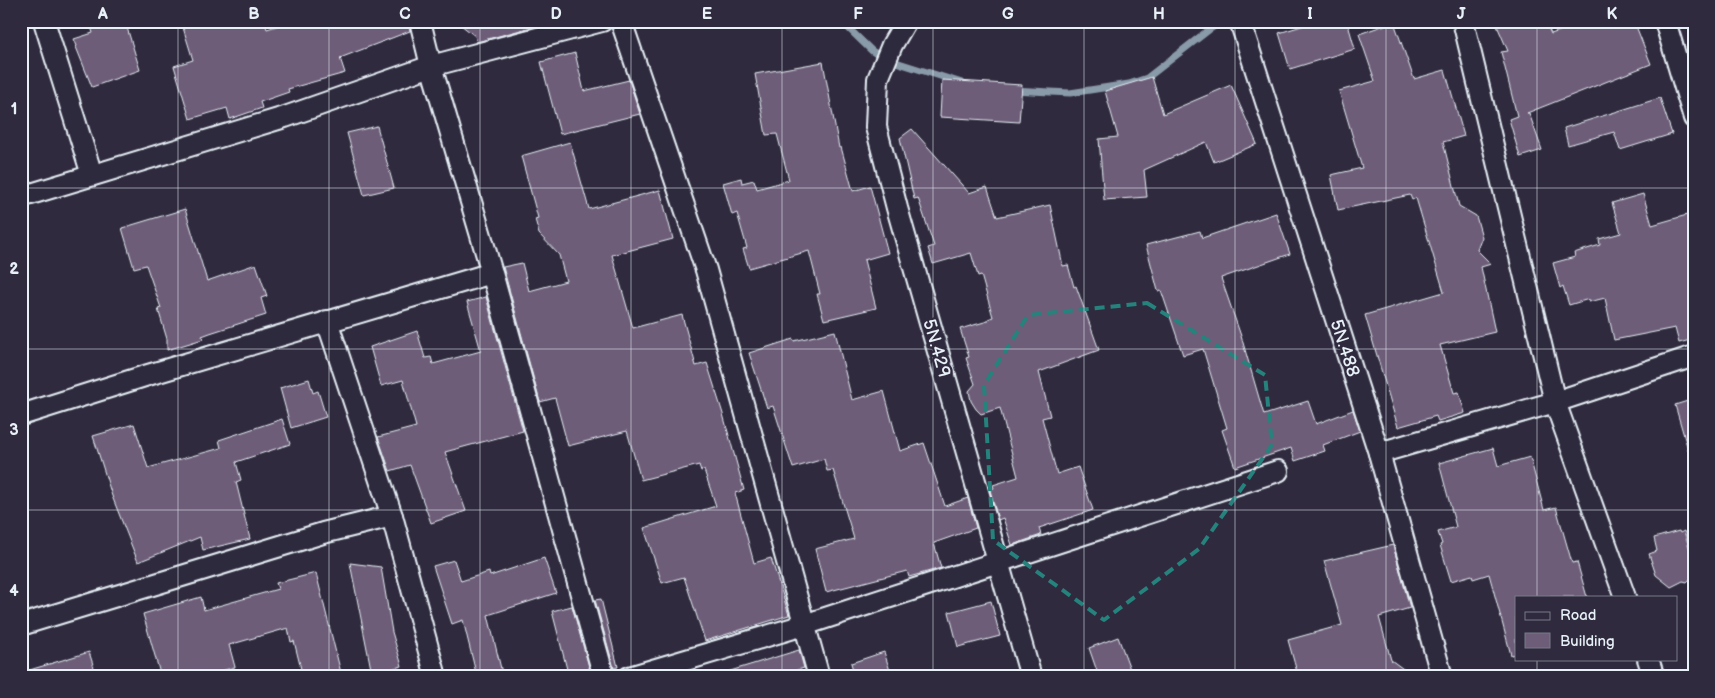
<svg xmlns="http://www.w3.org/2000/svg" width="1715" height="698" viewBox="0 0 1715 698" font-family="'Balsamiq Sans',sans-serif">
	<rect width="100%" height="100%" fill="#2f2a3d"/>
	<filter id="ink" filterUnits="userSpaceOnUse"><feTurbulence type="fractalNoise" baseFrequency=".02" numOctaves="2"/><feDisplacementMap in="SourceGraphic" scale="10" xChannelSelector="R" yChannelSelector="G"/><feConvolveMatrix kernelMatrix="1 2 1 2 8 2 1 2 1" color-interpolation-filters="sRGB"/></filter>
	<g filter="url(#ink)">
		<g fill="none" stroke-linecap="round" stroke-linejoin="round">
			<g stroke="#899aa9" stroke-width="7">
				<path d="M841,21L872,51L883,58L962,83"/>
				<path d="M1012,90L1070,93L1129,84L1147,78L1210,29L1223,21"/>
			</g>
		</g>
		<g fill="#6e5d78" stroke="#e8f1f8">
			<path d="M89,21H125L140,70L92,87L76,47L77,46L74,39L93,33Z"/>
			<path d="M181,21H264L267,29L292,21H408L410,31L340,58L345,73L288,89L289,92L260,102L262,108L230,119L227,108L190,119L174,66L193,60Z"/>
			<path d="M456,21H534L535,26L477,42L475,36Z"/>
			<path d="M1318,21H1347L1355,49L1290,69L1279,33Z"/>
			<path d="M1495,21H1545L1551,34L1588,21H1634L1651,64L1527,113H1529L1542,150L1520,157L1509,119L1517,116L1501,52L1508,51Z"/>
			<path d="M1394,22L1414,79L1445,70L1464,136L1443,142L1459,206L1476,216L1482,237L1477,250L1491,264L1481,267L1495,332L1440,345L1454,393L1459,392L1465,413L1438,421L1436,416L1398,427L1365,315L1444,292L1416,198L1412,200L1410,195L1338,210L1331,175L1362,168L1339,91L1375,81L1359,34Z"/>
			<path d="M575,53L584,91L629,80L640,114L560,134L541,62Z"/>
			<path d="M823,62L839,148L841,147L853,191L870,186L888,253L864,260L876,308L824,320L817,294H820L809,251L749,268L743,249L747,248L737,213L732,215L723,183L741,178L742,183L754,180L757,189L789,180L777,134L766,135L755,74Z"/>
			<path d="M1152,77L1163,114L1231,85L1257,144L1214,162L1206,142L1144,170L1147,197L1104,200L1099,139L1118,137L1105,91Z"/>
			<path d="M942,80L1022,85L1019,122L940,117Z"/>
			<path d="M1660,98L1672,134L1620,150L1614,132L1568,145L1564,128Z"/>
			<path d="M377,126L394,188L364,195L347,133Z"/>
			<path d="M912,129L969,193L987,187L997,217L1050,205L1063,266L1068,265L1074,287L1076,286L1099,350L1039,372L1050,416L1042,418L1057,474L1078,467L1093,510L1039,528L1041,535L1012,545L1003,518L998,520L990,490L994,488L993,485L1018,477L1000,408L981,414L976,409L971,401L969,391L975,384L966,358L969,357L960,329L988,321V319L993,317L981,275L978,276L971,253L933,264L928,248L934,246L918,198L914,199L900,138Z"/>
			<path d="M570,142L589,209L660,190L673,239L612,255L633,328L682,315L696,366L707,363L723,414L744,490L735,493L754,563L771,558L789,615L705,641L684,577L662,583L644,528L716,506L704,470L701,471L699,465L641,480L627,431L568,446L555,398L540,402L503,267L522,263L529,291L566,281L559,255L539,234L535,219L538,218L521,156Z"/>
			<path d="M1643,194L1652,225L1687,215L1691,223L1694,240V339L1679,343L1675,328L1614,340L1605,298L1589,302V299L1569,305L1563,286L1560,288L1553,263L1575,257L1574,253L1600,245L1599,239L1621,233L1612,203Z"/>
			<path d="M185,209L207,281L256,264L267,296L261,298L266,315L210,333L202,336L203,339L167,350V339L158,309L161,308L146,265L134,268L122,228Z"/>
			<path d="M1276,213L1290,254L1221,278L1241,336L1264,415L1308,401L1316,424L1353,410L1360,431L1323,445L1325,451L1295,461L1291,448L1235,467L1222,430L1227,428L1203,349L1183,355L1161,290L1158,291L1146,245L1200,231L1202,238Z"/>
			<path d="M486,297L523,431L445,452L466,511L431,523L410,465L390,471L378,437L416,427L403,380L381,386L370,347L417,331L425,358L431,357L433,364L481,351L467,302Z"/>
			<path d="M835,331L852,400L884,391L900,451L924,443L945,506L968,498L976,528L934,543L941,568L909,577L907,571L826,592L815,549L854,539L833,470L827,471L824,459L793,468L773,406L767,408L749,353L793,339L794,341Z"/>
			<path d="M309,379L313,393L318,391L326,417L291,428L280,388Z"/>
			<path d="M1694,399V452L1689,453L1675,405Z"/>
			<path d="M282,419L290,444L236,462L241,480L236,482L250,539L203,550L200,537L138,562L112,496L93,436L134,424L148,468L221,448L219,440Z"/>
			<path d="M1493,448L1498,466L1530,457L1544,510L1556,507L1572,563L1577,562L1587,597H1516V654L1511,655L1489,574L1473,579L1472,575L1451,581L1440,545L1442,544L1438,532L1456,527L1439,463Z"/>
			<path d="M1679,531L1680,533L1684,531L1694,563V575L1687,582L1683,581L1671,587L1656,575L1649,554L1657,551L1654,538Z"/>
			<path d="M1393,545L1410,608L1379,617L1391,660L1414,677H1301L1299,671L1297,672L1288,640L1342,625L1324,561Z"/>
			<path d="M544,558L556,593L488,615L503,677H477L463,620L452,624L433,566L454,560L461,581L489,572L490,576Z"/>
			<path d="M350,563L381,567L392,632L402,666L372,674Z"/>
			<path d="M316,573L342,677H303L294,641L291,642L288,628L229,645L235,667L200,677H161L143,614L201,597L204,610L278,589L276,583Z"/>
			<path d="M601,599L618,667L614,668L595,600Z"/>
			<path d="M991,601L1000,636L958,647L949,612Z"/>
			<path d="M572,606L591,674L580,677H569L552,611Z"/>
			<path d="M1118,637L1133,677H1099L1089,648Z"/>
			<path d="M799,650L804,668L774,677H727V672Z"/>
			<path d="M89,652L97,677H23V672Z"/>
			<path d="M884,652L892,677H855L851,663Z"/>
		</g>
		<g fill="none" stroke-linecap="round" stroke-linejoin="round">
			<g stroke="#e8f1f8" stroke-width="24">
				<g id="street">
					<path d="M44,21L92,175"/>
					<path d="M420,21L431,66L492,273L604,677"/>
					<path d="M621,21L706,270L819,677"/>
					<path d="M906,21L892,45L878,79L876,127L897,208L1031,677"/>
					<path d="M1240,21L1379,453L1442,677"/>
					<path d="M1463,21L1555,402L1625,597"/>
					<path d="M1665,21L1694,118"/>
					<path d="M21,197L285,117L431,66L602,21"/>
					<path d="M327,321L392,516L436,677"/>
					<path d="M21,415L148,375L492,273"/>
					<path d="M1379,453L1555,402L1694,356"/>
					<path d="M21,625L323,533L392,516"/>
					<path d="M1648,659L1654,677"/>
					<path d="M629,677L804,625L1278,471"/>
				</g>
			</g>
			<use href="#street" stroke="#2f2a3d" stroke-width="20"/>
		</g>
	</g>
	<path fill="none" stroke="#25827c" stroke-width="4" stroke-dasharray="10 6" stroke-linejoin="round" d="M1147,303L1265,375L1272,445L1199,549L1104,620L993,540L984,385L1028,315Z"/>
	<path fill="none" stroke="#e8f1f8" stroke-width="1" stroke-opacity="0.55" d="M178,21V677M329,21V677M480,21V677M631,21V677M782,21V677M933,21V677M1084,21V677M1235,21V677M1386,21V677M1537,21V597M21,188H1694M21,349H1694M21,510H1694M1537,659V677"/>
	<g text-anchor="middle" stroke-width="4.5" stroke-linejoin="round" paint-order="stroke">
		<g font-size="18" fill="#e8f1f8" stroke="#2f2a3d">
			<text transform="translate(937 348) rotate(74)" y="6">5N.429</text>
			<text transform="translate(1345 348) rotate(72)" y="6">5N.488</text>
		</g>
	</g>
	<rect width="1715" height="698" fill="none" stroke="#2f2a3d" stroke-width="55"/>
	<rect x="1515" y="596" width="162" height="65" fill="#2f2a3d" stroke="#797a88"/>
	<rect x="1525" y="612" width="25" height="8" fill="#2f2a3d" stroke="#797a88"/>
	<text x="1560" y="620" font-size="15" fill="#e8f1f8">Road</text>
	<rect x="1525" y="633" width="25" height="15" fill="#6e5d78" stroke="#797a88"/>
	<text x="1560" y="646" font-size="15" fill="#e8f1f8">Building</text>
	<rect x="28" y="28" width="1660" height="642" fill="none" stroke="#e8f1f8" stroke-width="2"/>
	<g font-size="16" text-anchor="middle" font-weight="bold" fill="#e8f1f8">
		<text x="103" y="19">A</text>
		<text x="254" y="19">B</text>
		<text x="405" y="19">C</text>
		<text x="556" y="19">D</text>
		<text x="707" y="19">E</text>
		<text x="858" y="19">F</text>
		<text x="1008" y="19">G</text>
		<text x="1159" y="19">H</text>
		<text x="1310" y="19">I</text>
		<text x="1461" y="19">J</text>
		<text x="1612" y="19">K</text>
		<text x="14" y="114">1</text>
		<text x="14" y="274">2</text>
		<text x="14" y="435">3</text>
		<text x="14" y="596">4</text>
	</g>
</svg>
